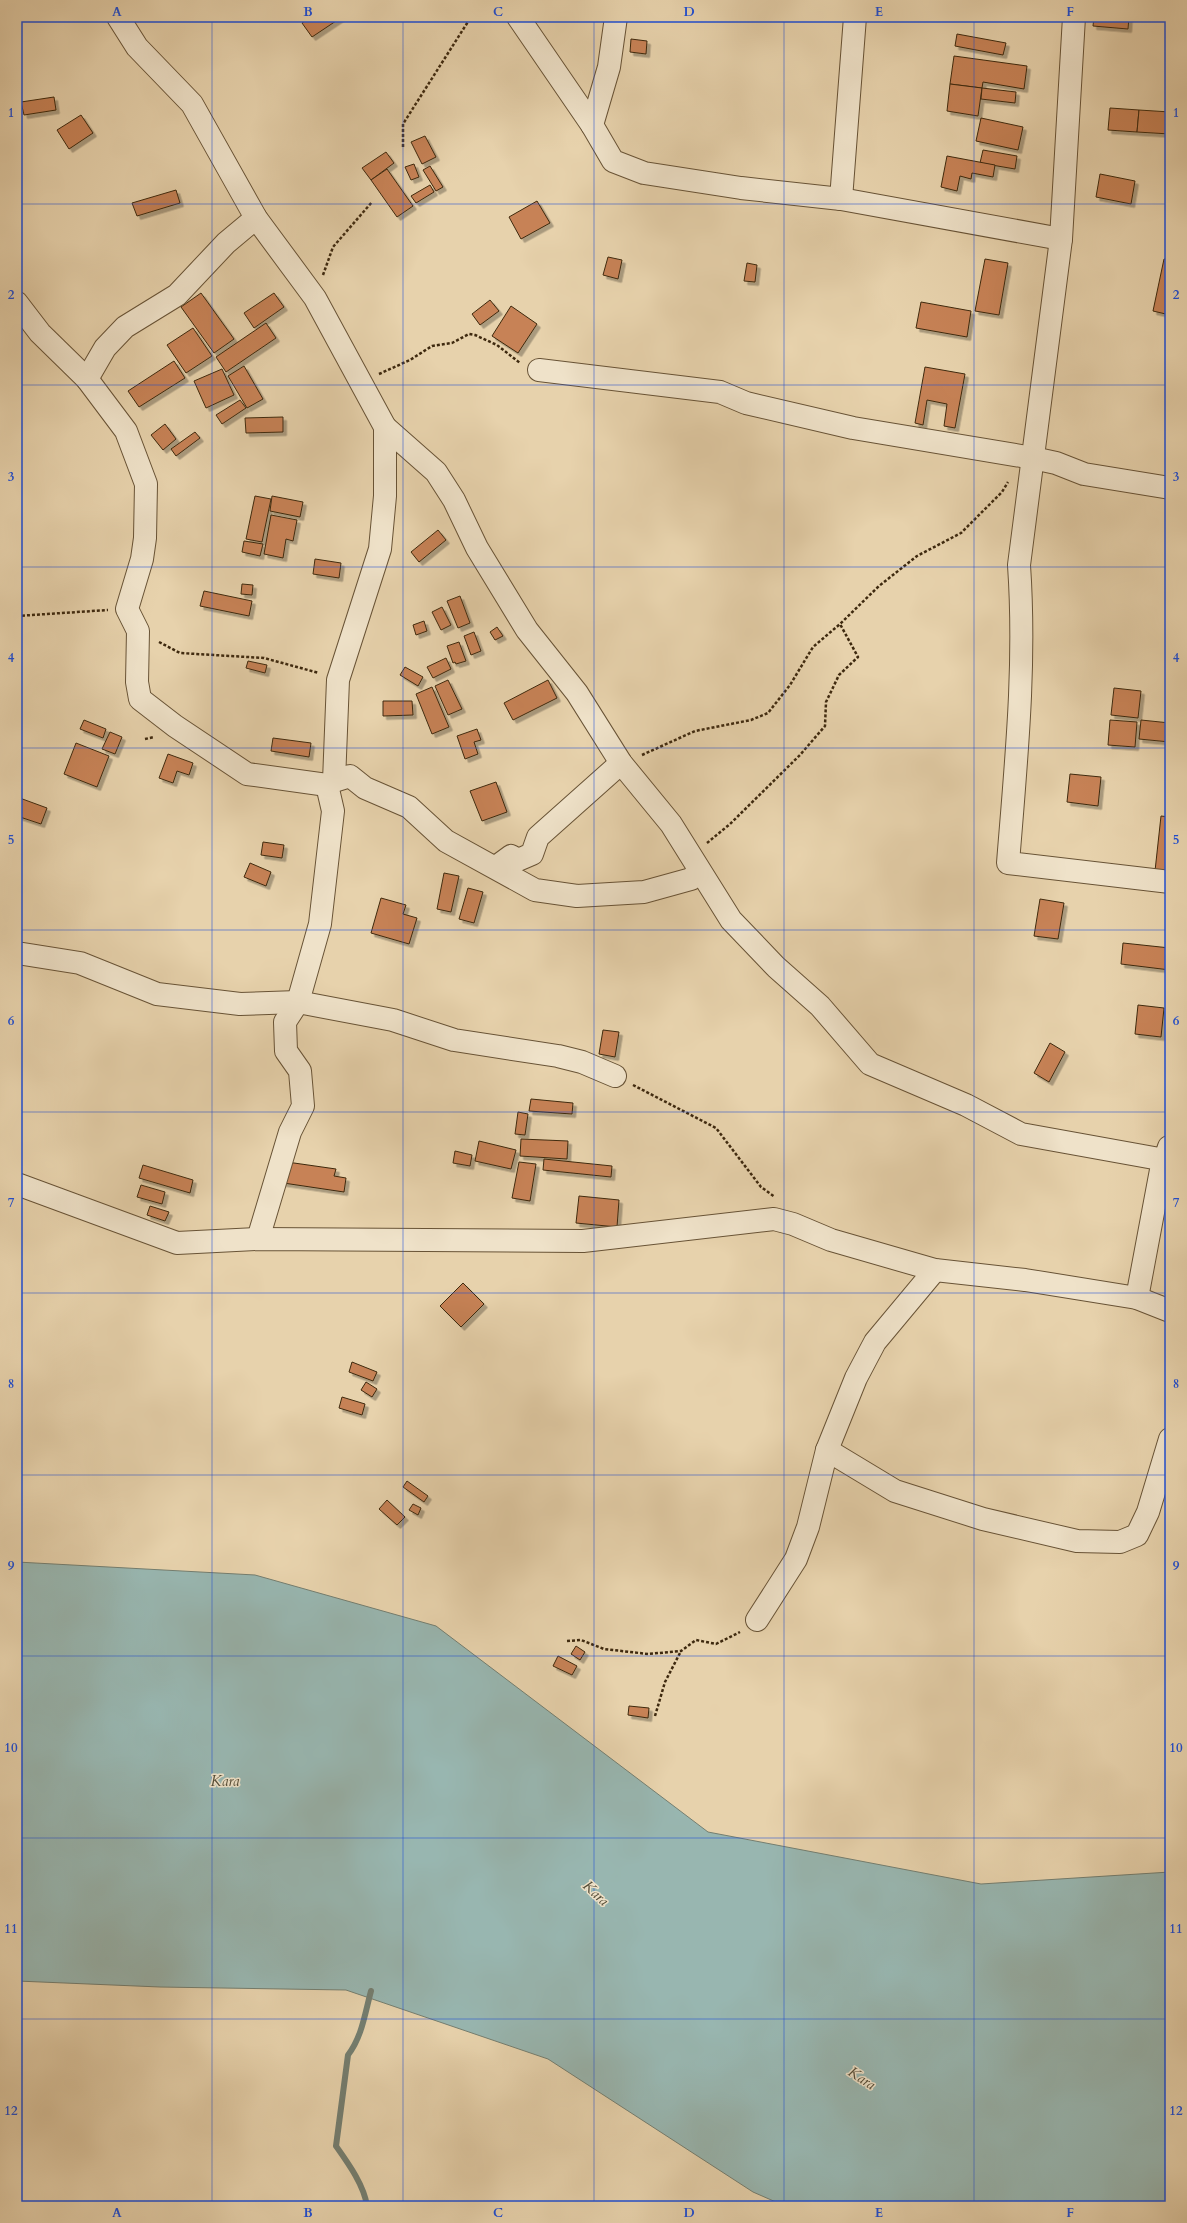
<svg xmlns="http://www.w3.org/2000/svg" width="1187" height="2223" viewBox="0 0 1187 2223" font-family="Cardo,serif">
	<defs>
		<filter id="shadow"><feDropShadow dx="3.5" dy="3.5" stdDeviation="0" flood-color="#0004"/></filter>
	</defs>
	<rect width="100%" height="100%" fill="#e7d2ac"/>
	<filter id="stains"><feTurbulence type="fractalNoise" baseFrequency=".005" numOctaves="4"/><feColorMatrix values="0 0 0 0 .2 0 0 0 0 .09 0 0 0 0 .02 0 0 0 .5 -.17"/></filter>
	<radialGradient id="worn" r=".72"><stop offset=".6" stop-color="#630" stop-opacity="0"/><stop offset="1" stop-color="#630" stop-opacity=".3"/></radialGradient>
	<path fill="#98b6b0" stroke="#747e70" d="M17,1562L255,1575L436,1626L708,1832L981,1884L1170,1872V2206H785L753,2192L548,2059L346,1990L160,1987L17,1981Z"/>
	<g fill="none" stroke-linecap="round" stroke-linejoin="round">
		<path stroke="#747e70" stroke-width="6" d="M367,2206C364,2185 348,2163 336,2146L348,2055C362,2037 365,2013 371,1991"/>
	</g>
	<g fill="#c78256" stroke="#3e290f" filter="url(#shadow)">
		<path d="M311,17H342L312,37L302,23Z"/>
		<path d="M1094,17H1129L1128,29L1093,26Z"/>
		<path d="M957,34L1006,43L1003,55L955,46Z"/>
		<path d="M631,39L647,41L646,54L630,52Z"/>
		<path d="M954,56L1027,66L1024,89L983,82L982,88L950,84Z"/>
		<path d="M950,84L982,88L978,116L947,111Z"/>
		<path d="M982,88L1016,92L1015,103L981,99Z"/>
		<path d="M54,97L56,110L24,115L21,102Z"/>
		<path d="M1110,108L1139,110L1137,132L1108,130Z"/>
		<path d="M1139,110L1170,112V134L1137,132Z"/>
		<path d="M81,115L93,133L69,149L57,130Z"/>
		<path d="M981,118L1023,127L1018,150L976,141Z"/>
		<path d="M425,136L436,157L422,164L411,142Z"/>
		<path d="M983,150L1017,156L1015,169L980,163Z"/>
		<path d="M386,152L394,163L371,180L362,168Z"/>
		<path d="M947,156L995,165L993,177L972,173L971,179L960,176L957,191L941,187Z"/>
		<path d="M414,164L419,177L411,180L405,167Z"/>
		<path d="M430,166L443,187L436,191L423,170Z"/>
		<path d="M387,169L413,206L397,217L371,180Z"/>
		<path d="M1100,174L1135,181L1131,204L1096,197Z"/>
		<path d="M430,185L434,192L416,203L411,196Z"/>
		<path d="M176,190L180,203L137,216L132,203Z"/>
		<path d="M537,201L550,223L521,239L509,217Z"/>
		<path d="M608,257L622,260L618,279L603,275Z"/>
		<path d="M985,259L1008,263L999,315L975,311Z"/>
		<path d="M1164,259L1170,260V315L1153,311Z"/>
		<path d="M747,263L757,265L755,282L744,281Z"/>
		<path d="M201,293L234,339L214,353L181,307Z"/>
		<path d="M274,293L284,307L254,328L244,313Z"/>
		<path d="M490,300L499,311L480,325L472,314Z"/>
		<path d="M921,302L971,311L967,337L916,328Z"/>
		<path d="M511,306L537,324L518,353L492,336Z"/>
		<path d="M266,323L276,338L226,372L216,357Z"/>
		<path d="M193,328L212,356L186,373L167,345Z"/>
		<path d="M174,361L185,378L139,407L128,391Z"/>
		<path d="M244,366L263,399L247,408L228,376Z"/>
		<path d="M925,367L965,374L955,428L944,426L947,404L927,400L923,425L915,423Z"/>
		<path d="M222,369L234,395L206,408L194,381Z"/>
		<path d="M240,400L246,408L222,424L216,415Z"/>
		<path d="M283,417V432L246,433L245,418Z"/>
		<path d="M165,424L176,439L163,450L151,435Z"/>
		<path d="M195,432L200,438L176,456L171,449Z"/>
		<path d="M255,496L271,499L262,542L246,539Z"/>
		<path d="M272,496L303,502L300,517L270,511Z"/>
		<path d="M271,515L297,520L293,541L286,539L283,558L264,554Z"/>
		<path d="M438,530L446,540L419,562L411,552Z"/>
		<path d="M244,541L263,544L260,556L242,552Z"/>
		<path d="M315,559L341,563L339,578L313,574Z"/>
		<path d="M242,584L253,585L252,595L241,594Z"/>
		<path d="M204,591L252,601L249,616L200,606Z"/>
		<path d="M460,596L470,623L458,628L447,601Z"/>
		<path d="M442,607L451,625L441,630L432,612Z"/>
		<path d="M424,621L427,631L416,635L413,625Z"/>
		<path d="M497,627L503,636L495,640L490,632Z"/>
		<path d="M474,632L481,651L471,655L464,636Z"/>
		<path d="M459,642L466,661L456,664L455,662L453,663L447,646Z"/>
		<path d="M446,658L451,669L433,678L427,667Z"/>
		<path d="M248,661L267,665L265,673L246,668Z"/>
		<path d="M405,667L423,677L418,686L400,675Z"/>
		<path d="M448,680L462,709L448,715L435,686Z"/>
		<path d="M548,680L557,698L513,720L504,703Z"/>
		<path d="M432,687L449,727L432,734L416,694Z"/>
		<path d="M1114,688L1141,691L1138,718L1111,715Z"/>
		<path d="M383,701H412L413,715L383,716Z"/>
		<path d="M84,720L106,729L103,738L80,729Z"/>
		<path d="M1110,720L1137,722L1135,747L1108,745Z"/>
		<path d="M1141,720L1170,723V742L1139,739Z"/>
		<path d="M477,729L481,740L474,742L478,754L465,759L457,736Z"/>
		<path d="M110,732L122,737L115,754L102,749Z"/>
		<path d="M273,738L311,743L309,757L271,751Z"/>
		<path d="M76,743L109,756L97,787L64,774Z"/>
		<path d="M168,754L193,763L189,775L177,771L173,783L159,778Z"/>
		<path d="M1070,774L1101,777L1098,806L1067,802Z"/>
		<path d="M496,782L507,812L482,821L470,791Z"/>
		<path d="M17,797L47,808L41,824L17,816Z"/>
		<path d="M1161,816L1170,817V872L1155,871Z"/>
		<path d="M263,842L284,845L282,858L261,855Z"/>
		<path d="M250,863L271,872L266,886L244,877Z"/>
		<path d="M444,873L459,876L451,912L437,909Z"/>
		<path d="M468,888L483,892L474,923L459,919Z"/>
		<path d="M381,898L406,905L403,914L417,918L409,944L371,933Z"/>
		<path d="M1040,899L1064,903L1058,939L1034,936Z"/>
		<path d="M1123,943L1170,948V970L1121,964Z"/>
		<path d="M1138,1005L1164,1008L1161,1037L1135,1034Z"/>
		<path d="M603,1030L619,1032L615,1057L599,1054Z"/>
		<path d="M1050,1043L1065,1052L1049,1082L1034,1073Z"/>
		<path d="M531,1099L573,1103L572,1114L529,1111Z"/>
		<path d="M518,1112L528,1114L525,1135L515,1134Z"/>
		<path d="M521,1139L568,1141L567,1159L520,1156Z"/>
		<path d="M479,1141L516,1150L511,1169L475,1161Z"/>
		<path d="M455,1151L472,1155L470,1166L453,1163Z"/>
		<path d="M544,1159L612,1166L611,1177L543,1170Z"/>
		<path d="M273,1160L336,1169L334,1176L346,1178L344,1192L270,1181Z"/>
		<path d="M519,1162L536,1164L530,1201L512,1198Z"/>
		<path d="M143,1165L193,1180L190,1193L139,1178Z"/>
		<path d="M141,1185L165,1192L162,1204L137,1197Z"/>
		<path d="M579,1196L619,1200L617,1227L576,1223Z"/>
		<path d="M150,1206L169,1212L165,1221L147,1215Z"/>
		<path d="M463,1283L484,1304L461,1327L440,1306Z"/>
		<path d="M352,1362L377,1372L373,1381L349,1372Z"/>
		<path d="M366,1382L377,1389L372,1397L361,1390Z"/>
		<path d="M342,1397L365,1404L362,1415L339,1408Z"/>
		<path d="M407,1481L428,1496L424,1502L403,1487Z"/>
		<path d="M387,1500L405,1517L397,1525L379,1509Z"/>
		<path d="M413,1504L421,1508L418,1515L409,1510Z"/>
		<path d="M576,1646L585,1652L580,1660L571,1654Z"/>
		<path d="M558,1656L577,1666L572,1675L553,1666Z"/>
		<path d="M629,1706L649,1708L648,1718L628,1715Z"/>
	</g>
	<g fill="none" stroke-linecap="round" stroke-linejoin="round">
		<g stroke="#685336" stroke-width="24">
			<g id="minor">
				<path d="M118,17L137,47L192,104L256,218L315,298L385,427V496L380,549L338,680L334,781L327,785L333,811L320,924L298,1002L285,1022L286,1051L300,1071L303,1106L290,1132L258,1239"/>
				<path d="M518,17L592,125L613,161L644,173L741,188L841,199L1061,239"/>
				<path d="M1074,17L1061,239L1019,565C1026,666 1016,762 1008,863L1170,882"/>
				<path d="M592,125L609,67L616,17"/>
				<path d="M841,199L855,17"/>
				<path d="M17,303L40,333L87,379L126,431L146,484L145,538L142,559L127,609L138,631L137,682L140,699L175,726L247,774L327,785"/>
				<path d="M539,370L720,392L746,403L853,428L1033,458L1056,463L1084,474L1170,488"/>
				<path d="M87,379L105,348L125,327L177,295L226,243L256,218"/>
				<path d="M385,427L436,472L454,500L477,548L527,630L577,693L621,763L671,824L731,920L776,967L820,1006L870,1064L966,1105L1021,1134L1165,1160"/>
				<path d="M334,781L350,776L365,788L409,807L446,841L535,890L577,896L644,892L691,879L699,871"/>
				<path d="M496,867L511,856L518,860L532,854L538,837L621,763"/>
				<path d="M17,953L80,963L157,994L240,1004L298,1002L393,1020L454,1040L558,1056L582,1062L615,1076"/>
				<path d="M17,1184L177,1243L258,1239L583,1241L774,1219L793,1224L831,1240L935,1270L1025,1280L1137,1298L1170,1311"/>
				<path d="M1137,1298L1161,1170L1169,1147"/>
				<path d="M827,1450L895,1491L983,1519L1077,1541L1120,1542L1137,1535L1148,1512L1170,1439"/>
				<path d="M757,1620L796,1559L808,1527L827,1450L856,1378L875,1342L935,1270"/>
			</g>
		</g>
		<g stroke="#3e290f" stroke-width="2.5" stroke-dasharray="3 2" stroke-linecap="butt">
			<path d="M403,147V124L471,17"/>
			<path d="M323,275L333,247L372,202"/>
			<path d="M379,374L410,360L432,346L452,343L469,334L475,335L497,345L520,363"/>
			<path d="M17,616L108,610"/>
			<path d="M159,642L180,653L264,658L319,673"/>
			<path d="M145,739L154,737"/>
			<path d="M642,755L695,731L751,720L768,713L790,685L813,647L840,624L879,586L917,556L961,533L1002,492L1008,482"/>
			<path d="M707,843L730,824L800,755L825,726L826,702L839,675L858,657L840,624"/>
			<path d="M633,1085L716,1128L761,1187L775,1197"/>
			<path d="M567,1641L581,1640L604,1649L648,1654L681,1651L696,1640L716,1644L740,1632"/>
			<path d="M655,1716L665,1682L681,1651"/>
		</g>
		<use href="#minor" stroke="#efe2c9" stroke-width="22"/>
	</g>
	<path fill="none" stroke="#1d4ed8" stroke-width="1" stroke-opacity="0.55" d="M212,17V2206M403,17V2206M594,17V2206M784,17V2206M974,17V2206M17,204H1170M17,385H1170M17,567H1170M17,748H1170M17,930H1170M17,1112H1170M17,1293H1170M17,1475H1170M17,1656H1170M17,1838H1170M17,2019H1170"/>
	<g text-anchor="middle" stroke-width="3" stroke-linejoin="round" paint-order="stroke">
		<g font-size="15" font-style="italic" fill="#544c37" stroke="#efe2c9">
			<text x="225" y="1786">Kara</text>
			<text transform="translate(596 1893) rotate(43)" y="5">Kara</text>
			<text transform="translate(862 2078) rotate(33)" y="5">Kara</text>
		</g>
	</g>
	<rect width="1187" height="2223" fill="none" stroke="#e7d2ac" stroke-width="44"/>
	<rect x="22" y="22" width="1143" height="2179" fill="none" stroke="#1d4ed8" stroke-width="1.5"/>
	<g font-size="13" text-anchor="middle" font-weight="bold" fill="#1d4ed8">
		<text x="117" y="16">A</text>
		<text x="308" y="16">B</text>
		<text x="498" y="16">C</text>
		<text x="689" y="16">D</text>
		<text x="879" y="16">E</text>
		<text x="1070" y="16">F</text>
		<text x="11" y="117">1</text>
		<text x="1176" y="117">1</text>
		<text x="11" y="299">2</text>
		<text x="1176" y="299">2</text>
		<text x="11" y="481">3</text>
		<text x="1176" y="481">3</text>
		<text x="11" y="662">4</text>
		<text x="1176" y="662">4</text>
		<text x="11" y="844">5</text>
		<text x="1176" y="844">5</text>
		<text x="11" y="1025">6</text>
		<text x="1176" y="1025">6</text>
		<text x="11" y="1207">7</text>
		<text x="1176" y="1207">7</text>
		<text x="11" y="1388">8</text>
		<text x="1176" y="1388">8</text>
		<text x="11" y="1570">9</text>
		<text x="1176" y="1570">9</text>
		<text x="11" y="1752">10</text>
		<text x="1176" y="1752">10</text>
		<text x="11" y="1933">11</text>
		<text x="1176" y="1933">11</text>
		<text x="11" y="2115">12</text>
		<text x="1176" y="2115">12</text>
		<text x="117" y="2217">A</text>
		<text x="308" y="2217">B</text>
		<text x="498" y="2217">C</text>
		<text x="689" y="2217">D</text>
		<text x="879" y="2217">E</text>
		<text x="1070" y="2217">F</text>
	</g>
	<rect width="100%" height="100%" filter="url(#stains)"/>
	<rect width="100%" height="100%" fill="url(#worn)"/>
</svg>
